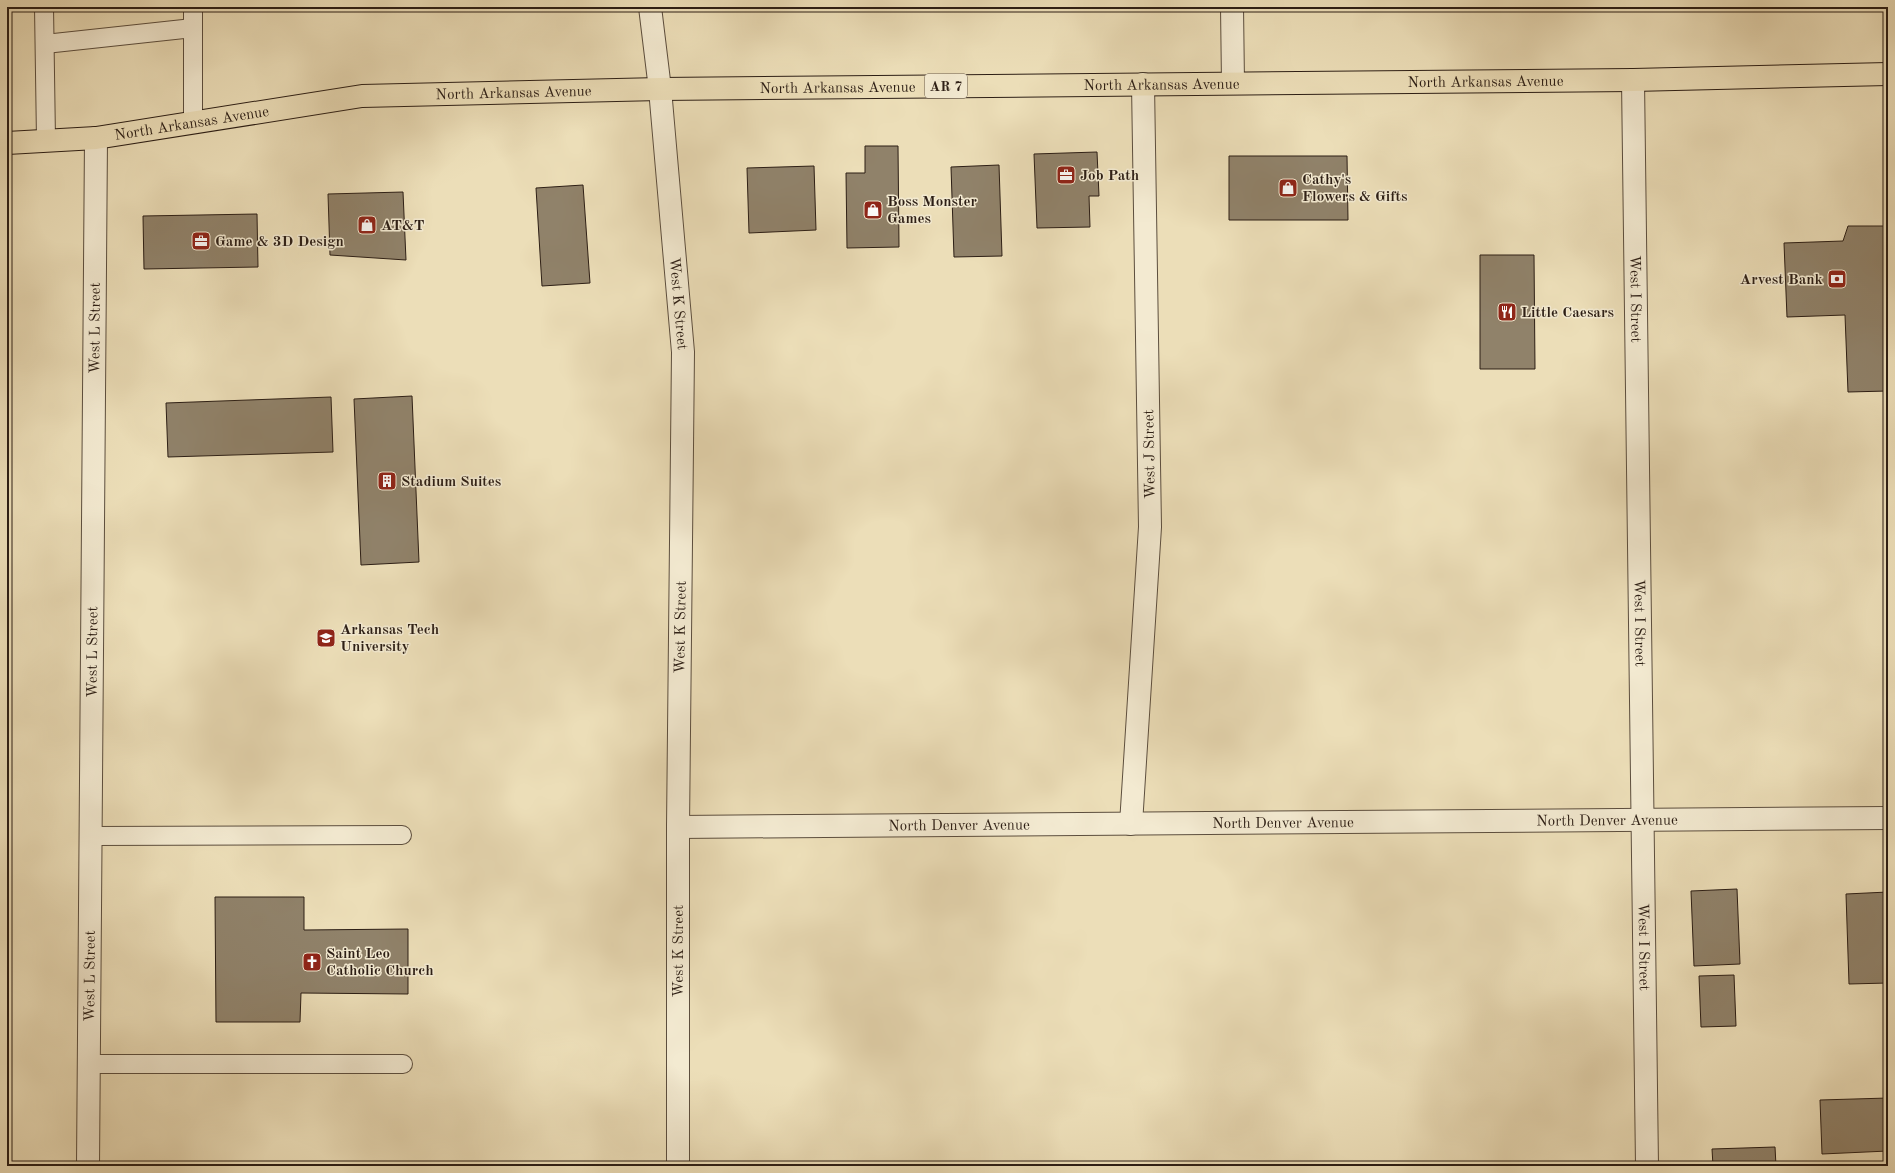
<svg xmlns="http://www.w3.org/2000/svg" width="1895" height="1173" viewBox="0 0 1895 1173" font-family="'Old Standard TT',serif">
	<rect width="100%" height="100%" fill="#ecdeb8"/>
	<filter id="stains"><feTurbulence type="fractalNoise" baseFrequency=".005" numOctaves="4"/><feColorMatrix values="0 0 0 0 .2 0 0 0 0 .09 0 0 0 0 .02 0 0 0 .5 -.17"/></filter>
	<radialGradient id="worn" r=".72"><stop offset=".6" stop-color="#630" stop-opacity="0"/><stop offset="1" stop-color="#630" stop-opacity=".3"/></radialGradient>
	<g fill="#90826a" stroke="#2c1e15">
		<path d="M865,146H898L899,247L847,248L846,173H865Z"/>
		<path d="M1097,152L1099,196H1089L1090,227L1037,228L1034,154Z"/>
		<path d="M1229,156H1347L1348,220H1229Z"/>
		<path d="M999,165L1002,256L954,257L951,167Z"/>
		<path d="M814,166L816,230L749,233L747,168Z"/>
		<path d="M583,185L590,283L542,286L536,188Z"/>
		<path d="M403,192L406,260L330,255L328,194Z"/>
		<path d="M257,214L258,267L144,269L143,216Z"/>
		<path d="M1848,226H1888V391L1848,392L1845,315L1787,317L1784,243L1843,241Z"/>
		<path d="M1480,255H1534L1535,369H1480Z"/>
		<path d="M412,396L419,562L361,565L354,399Z"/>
		<path d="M331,397L333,452L168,457L166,403Z"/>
		<path d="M1737,889L1740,964L1694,966L1691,891Z"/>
		<path d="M1888,892V983L1849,984L1846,894Z"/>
		<path d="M215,897H304V930L408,929V994L301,993L300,1022H216Z"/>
		<path d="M1734,975L1736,1026L1701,1027L1699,976Z"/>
		<path d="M1888,1098V1151L1822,1154L1820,1100Z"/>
		<path d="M1775,1147L1776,1166H1713L1712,1149Z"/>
	</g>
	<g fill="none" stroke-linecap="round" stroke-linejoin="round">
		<g stroke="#5c4e3e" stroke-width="20">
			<g id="service">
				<path d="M44,7L46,140"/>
				<path d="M193,7V123"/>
				<path d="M45,44L193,28"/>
				<path d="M91,836L402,835"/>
				<path d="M89,1064H403"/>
			</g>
		</g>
		<g stroke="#5c4e3e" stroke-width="24">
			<g id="minor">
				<path id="s1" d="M650,7L660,89L683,352L678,827V1166"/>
				<path d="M1232,7L1233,83"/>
				<path id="s2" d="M1633,80L1647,1166"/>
				<path d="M1131,824L1150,527L1143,84"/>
				<path id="s3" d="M678,827L1888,818"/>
				<path id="s4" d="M88,1166L96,138"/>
			</g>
		</g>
		<g stroke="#2c1e15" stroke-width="24">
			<g id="trunk">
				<path id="s5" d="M7,143L96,138L362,96L660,89L1633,80L1888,74"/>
			</g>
		</g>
		<use href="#service" stroke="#f3ead1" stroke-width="18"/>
		<use href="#minor" stroke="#f3ead1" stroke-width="22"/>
		<use href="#trunk" stroke="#ecdeb8" stroke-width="22"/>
	</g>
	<defs>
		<g id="office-square" transform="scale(1)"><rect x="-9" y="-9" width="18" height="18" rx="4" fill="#8f2418" stroke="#f3ead1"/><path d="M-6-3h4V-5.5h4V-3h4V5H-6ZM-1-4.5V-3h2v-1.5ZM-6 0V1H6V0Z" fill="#fff"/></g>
		<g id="shop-square" transform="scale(1)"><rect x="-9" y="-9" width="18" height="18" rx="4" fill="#8f2418" stroke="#f3ead1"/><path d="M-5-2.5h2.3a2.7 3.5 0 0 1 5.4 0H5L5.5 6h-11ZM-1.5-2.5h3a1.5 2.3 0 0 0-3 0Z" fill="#fff"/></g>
		<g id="bank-square" transform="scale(1)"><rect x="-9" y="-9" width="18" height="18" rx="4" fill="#8f2418" stroke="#f3ead1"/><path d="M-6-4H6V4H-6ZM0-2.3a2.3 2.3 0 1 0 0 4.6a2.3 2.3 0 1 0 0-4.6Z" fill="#fff"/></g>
		<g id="restaurant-square" transform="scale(1)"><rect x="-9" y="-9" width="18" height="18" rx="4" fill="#8f2418" stroke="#f3ead1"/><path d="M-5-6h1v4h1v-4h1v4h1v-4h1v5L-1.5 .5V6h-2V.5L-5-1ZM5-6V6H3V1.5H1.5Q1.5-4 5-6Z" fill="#fff"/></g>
		<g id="building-square" transform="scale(1)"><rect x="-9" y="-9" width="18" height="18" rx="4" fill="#8f2418" stroke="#f3ead1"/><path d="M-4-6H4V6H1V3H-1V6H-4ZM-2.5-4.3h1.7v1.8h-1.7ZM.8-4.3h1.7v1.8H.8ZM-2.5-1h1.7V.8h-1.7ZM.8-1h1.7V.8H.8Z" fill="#fff"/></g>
		<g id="university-square" transform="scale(1)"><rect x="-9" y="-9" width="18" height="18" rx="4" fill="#8f2418" stroke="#f3ead1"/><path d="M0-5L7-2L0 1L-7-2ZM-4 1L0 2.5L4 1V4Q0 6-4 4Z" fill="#fff"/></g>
		<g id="church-square" transform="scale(1)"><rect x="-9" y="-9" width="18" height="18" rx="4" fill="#8f2418" stroke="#f3ead1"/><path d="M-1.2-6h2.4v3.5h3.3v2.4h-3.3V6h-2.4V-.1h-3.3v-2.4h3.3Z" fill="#fff"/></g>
	</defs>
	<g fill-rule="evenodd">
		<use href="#office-square" x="1066" y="175"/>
		<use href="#shop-square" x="1288" y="188"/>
		<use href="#shop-square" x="873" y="210"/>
		<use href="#shop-square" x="367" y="225"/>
		<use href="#office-square" x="201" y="241"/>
		<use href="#bank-square" x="1837" y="279"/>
		<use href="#restaurant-square" x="1507" y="312"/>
		<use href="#building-square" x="387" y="481"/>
		<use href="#university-square" x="326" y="638"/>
		<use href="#church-square" x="312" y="962"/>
	</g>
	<g text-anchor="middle" stroke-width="3" stroke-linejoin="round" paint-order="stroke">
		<rect fill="#f3ead1" stroke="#685b4d" stroke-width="1" x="925" y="74" width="42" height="24" rx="3"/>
		<g font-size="14" font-weight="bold" fill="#2c1e15">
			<text x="946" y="91">AR 7</text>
		</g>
		<g font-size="15" fill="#2c1e15" stroke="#f3ead1">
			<text dy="5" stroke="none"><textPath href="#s5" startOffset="1482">North Arkansas Avenue</textPath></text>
			<text dy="5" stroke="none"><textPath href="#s5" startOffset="1158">North Arkansas Avenue</textPath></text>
			<text dy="5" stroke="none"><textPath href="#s5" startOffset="834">North Arkansas Avenue</textPath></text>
			<text dy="5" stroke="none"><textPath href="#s5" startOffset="510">North Arkansas Avenue</textPath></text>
			<text dy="5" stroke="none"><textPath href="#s5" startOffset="186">North Arkansas Avenue</textPath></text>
			<text dy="5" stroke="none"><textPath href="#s2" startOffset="219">West I Street</textPath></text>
			<text dy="5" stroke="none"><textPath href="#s1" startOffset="298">West K Street</textPath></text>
			<text dy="5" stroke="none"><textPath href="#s4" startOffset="838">West L Street</textPath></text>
			<text transform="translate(1149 454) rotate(-91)" y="5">West J Street</text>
			<text dy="5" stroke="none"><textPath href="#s2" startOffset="543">West I Street</textPath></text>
			<text transform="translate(680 627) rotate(-89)" y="5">West K Street</text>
			<text dy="5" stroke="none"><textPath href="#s4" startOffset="514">West L Street</textPath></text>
			<text dy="5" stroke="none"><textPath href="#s3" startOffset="929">North Denver Avenue</textPath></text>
			<text dy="5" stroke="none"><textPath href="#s3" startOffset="605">North Denver Avenue</textPath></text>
			<text dy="5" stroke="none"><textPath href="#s3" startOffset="281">North Denver Avenue</textPath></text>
			<text dy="5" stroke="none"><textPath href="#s2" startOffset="867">West I Street</textPath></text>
			<text transform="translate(678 951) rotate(-90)" y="5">West K Street</text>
			<text dy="5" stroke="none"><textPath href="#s4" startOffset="190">West L Street</textPath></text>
		</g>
		<g font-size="15" font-weight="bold" fill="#2c1e15" stroke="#f3ead1" text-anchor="start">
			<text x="1080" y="180">Job Path</text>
			<text x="1302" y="184">Cathy's<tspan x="1302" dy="17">Flowers &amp; Gifts</tspan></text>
			<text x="887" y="206">Boss Monster<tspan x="887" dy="17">Games</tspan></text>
			<text x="381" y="230">AT&amp;T</text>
			<text x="215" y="246">Game &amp; 3D Design</text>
			<text x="1823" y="284" text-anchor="end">Arvest Bank</text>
			<text x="1521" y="317">Little Caesars</text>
			<text x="401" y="486">Stadium Suites</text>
			<text x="340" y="634">Arkansas Tech<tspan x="340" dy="17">University</tspan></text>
			<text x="326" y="958">Saint Leo<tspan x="326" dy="17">Catholic Church</tspan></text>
		</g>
	</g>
	<rect width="1895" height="1173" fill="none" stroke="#ecdeb8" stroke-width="24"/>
	<rect x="8" y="8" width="1879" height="1157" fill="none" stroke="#2c1e15" stroke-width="2"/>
	<rect x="12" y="12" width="1871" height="1149" fill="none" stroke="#2c1e15"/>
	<rect width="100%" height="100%" filter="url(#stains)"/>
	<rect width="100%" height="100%" fill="url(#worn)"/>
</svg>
